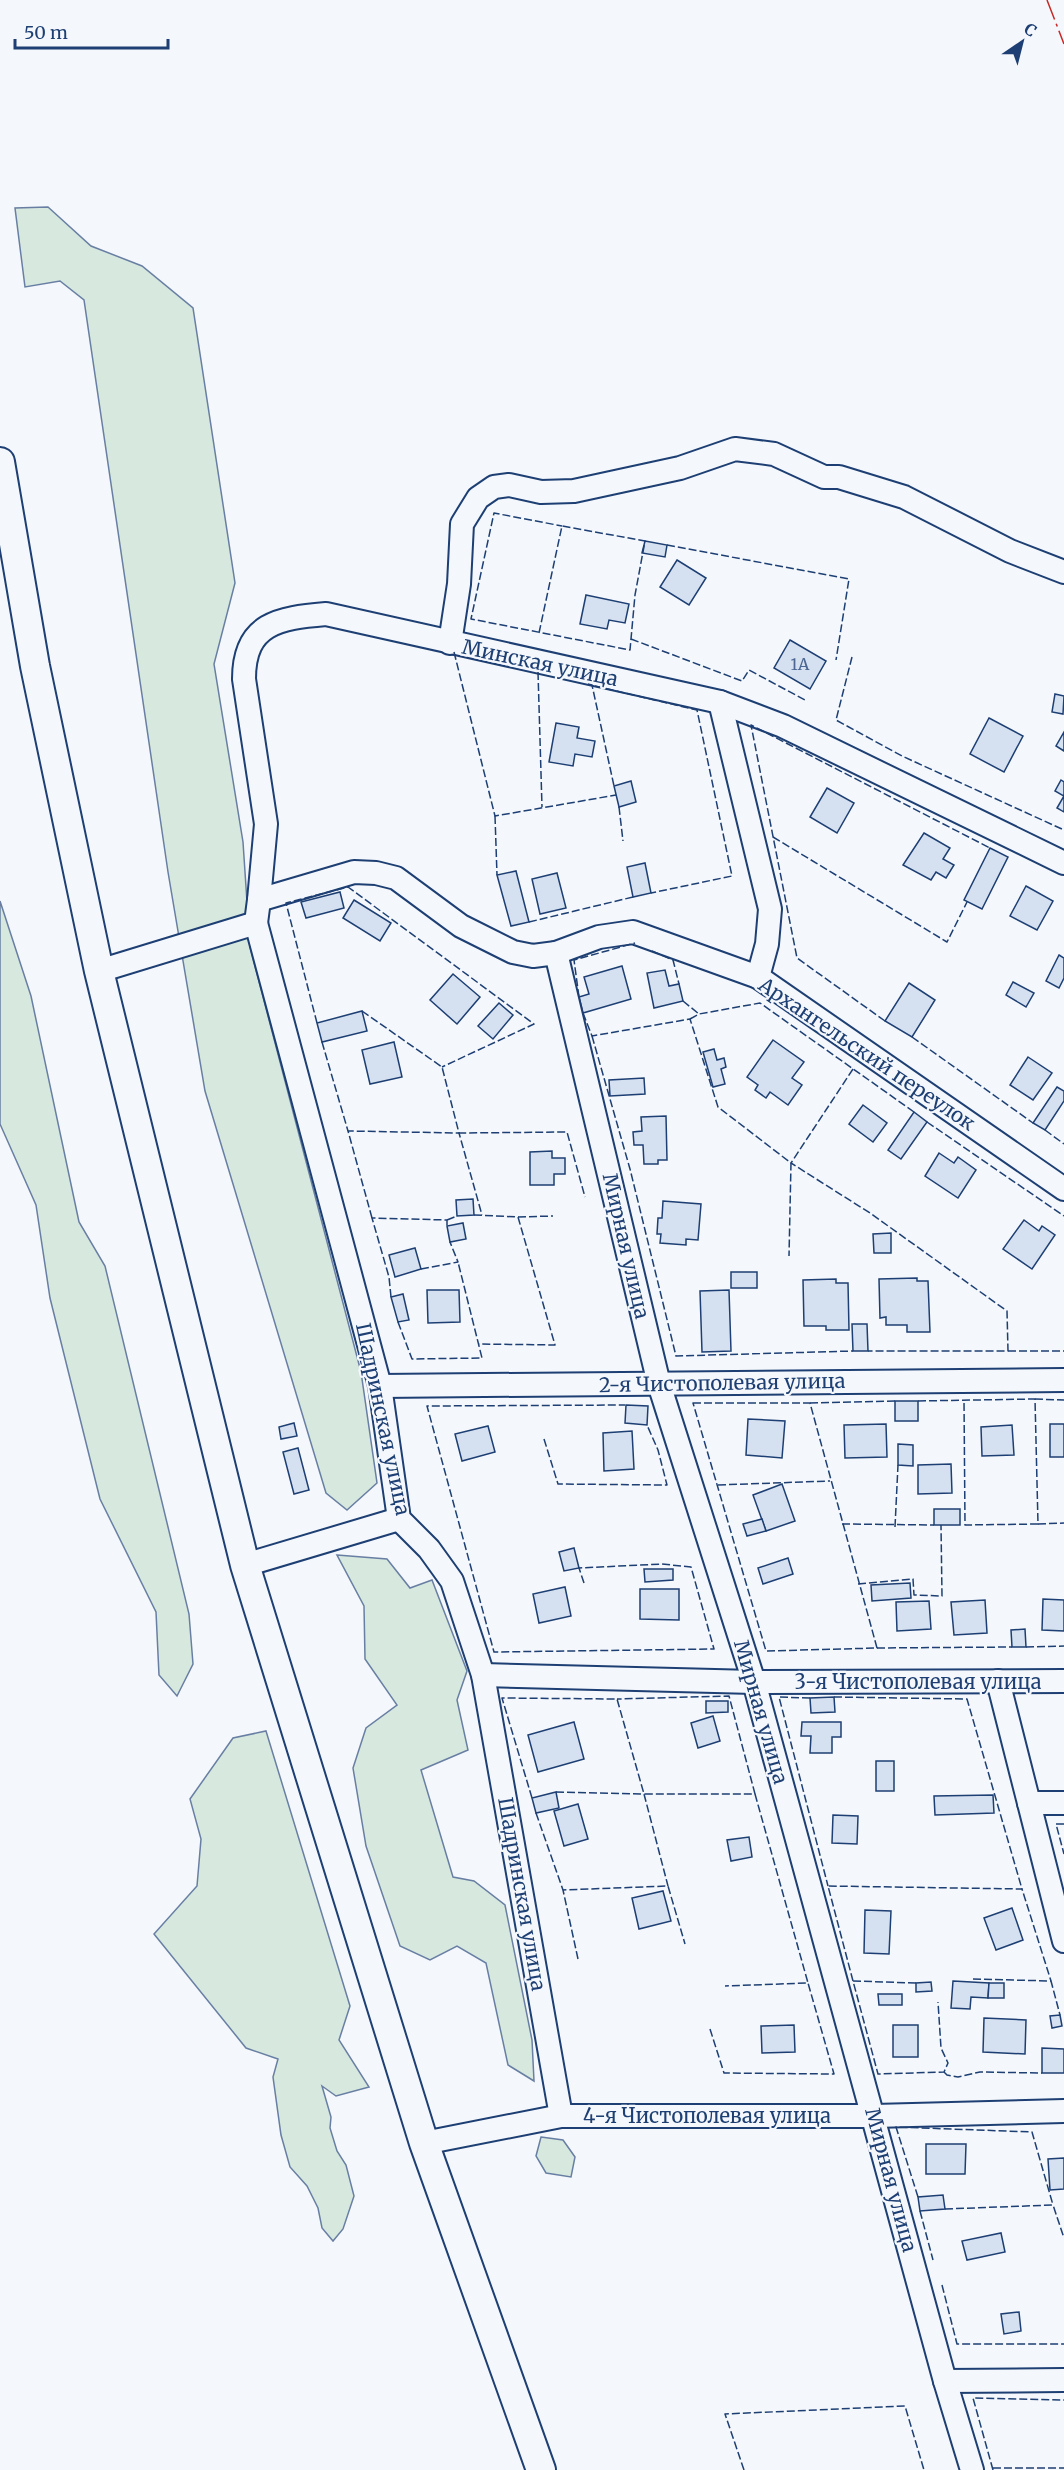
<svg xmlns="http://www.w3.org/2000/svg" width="1064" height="2470" viewBox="0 0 1064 2470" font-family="Merriweather,serif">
	<rect width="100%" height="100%" fill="#f4f7fb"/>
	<g fill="#d7e8df" stroke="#687fa3" stroke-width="1.5">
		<path d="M48,207L91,246L142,266L193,308L235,583L214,664L243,842L250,947L361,1372L377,1483L347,1510L326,1493L205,1091L168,872L84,300L60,281L25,287L15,208Z"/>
		<path d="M0,901L31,996L79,1222L105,1266L189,1614L193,1664L177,1696L159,1675L156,1612L100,1499L50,1298L36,1205L0,1124Z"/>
		<path d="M337,1555L387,1559L410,1588L432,1580L467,1671L457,1700L468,1750L421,1770L453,1877L474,1881L505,1905L532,2040L534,2081L508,2065L486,1963L457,1946L430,1960L400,1946L366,1846L353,1768L366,1728L397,1705L365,1659L364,1606Z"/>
		<path d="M266,1731L350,2006L339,2040L369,2087L336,2096L322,2086L331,2117L330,2128L337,2151L346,2165L354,2196L343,2229L333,2241L322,2228L318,2208L307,2186L290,2167L281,2135L273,2077L278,2059L246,2048L154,1934L197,1886L201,1839L190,1799L233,1738Z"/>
		<path d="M541,2137L563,2140L575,2157L571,2177L546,2173L536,2156Z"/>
	</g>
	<g fill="#d5e0f0" stroke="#1d3f73" stroke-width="1.5">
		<path d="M645,541L667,545L665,557L642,553Z"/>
		<path d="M677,560L706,578L689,605L660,587Z"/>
		<path d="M586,595L629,604L625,623L609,620L607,629L580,624Z"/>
		<path d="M790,640L826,661L810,689L774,668Z"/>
		<path d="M1055,694L1064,696L1063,714L1052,712Z"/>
		<path d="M989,718L1023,736L1004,772L970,754Z"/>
		<path d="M556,723L579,727L577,738L595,741L592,757L575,754L573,766L549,762Z"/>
		<path d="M1064,732V751L1056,746Z"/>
		<path d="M1061,780L1064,782V812L1057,808L1064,796L1055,791Z"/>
		<path d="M631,781L636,802L619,807L614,786Z"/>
		<path d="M827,788L854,803L837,833L810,817Z"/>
		<path d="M924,833L950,848L943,859L954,865L946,878L936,872L931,880L903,865Z"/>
		<path d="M990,848L1008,857L982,909L964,900Z"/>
		<path d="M645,863L651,893L633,897L627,867Z"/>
		<path d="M516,871L529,922L511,926L497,875Z"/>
		<path d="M557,873L566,908L540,914L532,879Z"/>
		<path d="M1026,886L1053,901L1037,930L1010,916Z"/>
		<path d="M340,892L344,908L306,918L301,902Z"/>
		<path d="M354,900L391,923L380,941L343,918Z"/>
		<path d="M1059,955L1064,958V978L1059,988L1046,981Z"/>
		<path d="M622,966L631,999L583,1013L579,997L589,994L584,977Z"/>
		<path d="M665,970L669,986L679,984L683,1001L654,1008L647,973Z"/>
		<path d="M453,974L480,997L457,1024L430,1000Z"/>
		<path d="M1013,982L1034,993L1026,1007L1006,995Z"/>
		<path d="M909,983L935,1000L912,1037L885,1021Z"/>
		<path d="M499,1003L513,1015L493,1039L478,1026Z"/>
		<path d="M362,1011L367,1031L322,1042L317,1023Z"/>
		<path d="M773,1040L804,1062L792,1078L802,1085L788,1105L770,1092L766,1098L755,1090L758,1085L747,1077Z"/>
		<path d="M394,1042L402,1077L370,1084L362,1050Z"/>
		<path d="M714,1049L717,1060L724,1058L726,1067L721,1069L725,1084L713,1087L703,1052Z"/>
		<path d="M1028,1057L1052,1073L1033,1100L1010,1085Z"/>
		<path d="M644,1078L645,1094L610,1096L609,1080Z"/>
		<path d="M1057,1087L1064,1091V1101L1045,1130L1033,1123Z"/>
		<path d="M863,1105L887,1123L873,1142L849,1124Z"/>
		<path d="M914,1112L927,1122L901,1159L888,1150Z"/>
		<path d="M666,1116L667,1160H658V1164H644L643,1145H634L633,1132L642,1131L641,1117Z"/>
		<path d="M552,1151V1158H565V1174H554V1185H530V1152Z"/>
		<path d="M939,1153L954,1163L958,1157L976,1170L958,1198L925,1176Z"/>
		<path d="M473,1199L474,1215L457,1216L456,1200Z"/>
		<path d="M663,1201L701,1204L698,1240L686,1239V1245L660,1243L661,1234H657L658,1218H662Z"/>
		<path d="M1024,1220L1039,1231L1042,1226L1055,1235L1032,1269L1003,1249Z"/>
		<path d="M463,1223L466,1239L450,1242L447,1226Z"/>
		<path d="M891,1233V1253H874L873,1234Z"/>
		<path d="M415,1248L421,1269L395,1277L389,1255Z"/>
		<rect x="731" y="1272" width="26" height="16"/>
		<path d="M917,1278V1281H928L930,1332H907V1325H886V1317L880,1318L879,1279Z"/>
		<path d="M836,1279V1283H848L849,1330H826V1326H804L803,1280Z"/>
		<path d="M427,1290H459L460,1322L428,1323Z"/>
		<path d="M729,1290L731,1351L702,1352L700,1291Z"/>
		<path d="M403,1294L409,1320L398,1322L391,1297Z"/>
		<path d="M852,1324H867L868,1351H853Z"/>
		<rect x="895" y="1401" width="23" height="20"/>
		<path d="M626,1405L648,1406L647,1425L625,1423Z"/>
		<path d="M748,1419L785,1421L782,1458L746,1455Z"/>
		<path d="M294,1423L297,1436L281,1439L279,1427Z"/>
		<path d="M886,1424L887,1457L845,1458L844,1425Z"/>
		<rect x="1050" y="1424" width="14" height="33"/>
		<path d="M1012,1425L1014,1455L982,1456L981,1427Z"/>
		<path d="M488,1426L495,1452L462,1461L455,1434Z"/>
		<path d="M632,1431L634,1469L604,1471L603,1433Z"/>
		<path d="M898,1444L913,1445V1466L898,1465Z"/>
		<path d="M298,1448L309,1490L294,1494L283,1452Z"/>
		<path d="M951,1464L952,1493L918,1494V1465Z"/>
		<path d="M782,1484L795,1521L766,1531L753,1495Z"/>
		<rect x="934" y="1509" width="26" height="16"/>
		<path d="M762,1519L766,1531L747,1536L743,1524Z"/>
		<path d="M574,1548L579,1568L564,1571L559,1552Z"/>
		<path d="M788,1558L793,1574L763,1584L758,1568Z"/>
		<path d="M644,1569H673V1580L645,1582Z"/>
		<path d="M910,1583L911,1598L872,1601L871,1585Z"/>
		<path d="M565,1587L571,1616L539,1623L533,1594Z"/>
		<path d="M640,1589H679V1620L640,1619Z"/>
		<path d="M1043,1599L1064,1600V1631L1042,1630Z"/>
		<path d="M985,1600L987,1633L954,1635L951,1602Z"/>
		<path d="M929,1601L931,1629L897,1631L896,1602Z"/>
		<path d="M1025,1629L1026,1647H1012L1011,1630Z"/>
		<path d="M834,1697L835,1712L811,1713L810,1698Z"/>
		<path d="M706,1701H728V1712L706,1713Z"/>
		<path d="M713,1716L720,1741L698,1748L691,1723Z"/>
		<path d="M574,1722L584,1759L538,1772L528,1735Z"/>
		<path d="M802,1722H841V1737H832V1753H810L811,1736H801Z"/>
		<rect x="876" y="1761" width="18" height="30"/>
		<path d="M556,1792L559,1808L536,1813L532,1798Z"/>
		<path d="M993,1795L994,1813L935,1815L934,1796Z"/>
		<path d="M578,1804L588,1839L564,1846L554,1811Z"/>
		<path d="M833,1815L858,1816L857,1844L832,1843Z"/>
		<path d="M749,1837L752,1857L731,1861L727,1840Z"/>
		<path d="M663,1891L671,1921L639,1929L632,1898Z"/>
		<path d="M1012,1908L1023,1940L996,1950L984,1918Z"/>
		<path d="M865,1910L891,1911L889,1954L864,1953Z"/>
		<path d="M953,1981L989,1983L988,1998L971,1997L970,2009L951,2008Z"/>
		<path d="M931,1982L932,1991L916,1992V1983Z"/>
		<path d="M989,1983H1004V1998H988Z"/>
		<path d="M878,1994H902V2005H879Z"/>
		<path d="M1060,2015L1062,2026L1052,2028L1050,2016Z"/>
		<path d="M984,2018L1026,2020L1025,2054L983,2052Z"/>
		<path d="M794,2025L795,2052L762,2053L761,2026Z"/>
		<rect x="893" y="2025" width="25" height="32"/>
		<path d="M1042,2048L1064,2049V2073H1042Z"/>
		<path d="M926,2144H966L965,2174H926Z"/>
		<path d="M1064,2158V2189L1050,2190L1048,2159Z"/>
		<path d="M943,2195L945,2209L920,2211L918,2197Z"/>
		<path d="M1001,2233L1005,2252L967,2260L962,2241Z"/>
		<path d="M1019,2312L1021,2331L1004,2334L1001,2314Z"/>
	</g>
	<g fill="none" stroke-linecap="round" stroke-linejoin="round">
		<g stroke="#1d3f73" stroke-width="26">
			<g id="minor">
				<path d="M450,643L459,584L462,524L478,498L494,487L509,485L541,492L574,491L680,468L735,449L774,454L824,477H839L904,497L1010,551L1064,572"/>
				<path d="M720,702L770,909L767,944L758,977"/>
				<path d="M259,900L266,824L244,679C244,623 279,618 326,614L720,702L783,726L1064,863"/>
				<path d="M256,923L380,1386L399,1519L429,1549L452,1581L483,1675L561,2116"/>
				<path d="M556,953L659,1384L754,1682L945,2381L972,2470"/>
				<path d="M99,971L256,923L259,900L354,872L376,873L396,878L461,926L513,952L533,956L556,953L599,937L633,932L758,977L1064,1189"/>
				<path d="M380,1386L1064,1380"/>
				<path d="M245,1565L399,1519"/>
				<path d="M483,1675L754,1682L1064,1681"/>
				<path d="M998,1681L1064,1941"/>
				<path d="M1029,1803H1064"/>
				<path d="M424,2143L561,2116H874L1064,2111"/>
				<path d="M945,2381L1064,2380"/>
			</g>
		</g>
		<g stroke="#1d3f73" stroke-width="32">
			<path id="major" d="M0,462L35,666L99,971L245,1565L424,2143L541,2470"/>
		</g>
		<use href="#minor" stroke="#f4f7fb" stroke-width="22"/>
		<use href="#major" stroke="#f4f7fb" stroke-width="28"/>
		<g stroke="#1d3f73" stroke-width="1.5" stroke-dasharray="8 3" stroke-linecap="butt">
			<path d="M667,545L849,579L836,660"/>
			<path d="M539,633L562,526L645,541L635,595L630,650L471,619L494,513L562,526"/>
			<path d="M631,639L742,681L749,670L805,700"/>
			<path d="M454,652L495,816L616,795"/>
			<path d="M852,657L836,720L902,756L1064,830"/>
			<path d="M538,672L542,807"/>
			<path d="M588,684L592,685L614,786"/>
			<path d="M595,686L697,710L732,876L651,893"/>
			<path d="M619,807L623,841"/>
			<path d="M495,816L497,875"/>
			<path d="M773,837L947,942L967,902"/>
			<path d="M529,922L633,897"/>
			<path d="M652,951L673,960L679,984"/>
			<path d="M579,997L574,960L635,943"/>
			<path d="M683,1001L699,1014"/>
			<path d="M362,1011L442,1067L459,1133L567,1132L585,1197"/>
			<path d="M583,1013L592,1036L690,1019L718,1107L791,1163L789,1256"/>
			<path d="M690,1019L699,1014L760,1003L914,1112"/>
			<path d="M885,1021L797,958L751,725L990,848"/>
			<path d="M317,1023L286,903L348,887L534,1024L442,1067"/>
			<path d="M592,1036L630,1169L676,1356L853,1351"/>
			<path d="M912,1037L1033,1123"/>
			<path d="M322,1042L348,1131"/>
			<path d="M853,1069L791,1163L870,1213L1007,1311L1008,1351H868"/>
			<path d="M927,1122L1064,1216"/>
			<path d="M1045,1130L1064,1144"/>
			<path d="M474,1215L518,1217L555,1345L479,1344"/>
			<path d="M518,1217L553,1216"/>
			<path d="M372,1218L348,1131L459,1133L482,1215"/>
			<path d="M447,1220L457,1216"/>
			<path d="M421,1269L458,1262L450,1242"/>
			<path d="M391,1297L389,1277L372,1218L447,1220V1226"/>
			<path d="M398,1322L412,1359L482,1358L458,1262"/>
			<path d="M1008,1351H1064"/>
			<path d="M1035,1399L1064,1400"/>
			<path d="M918,1401L1035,1399L1038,1524L965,1525L964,1400"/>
			<path d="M693,1403H810L877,1648L766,1651Z"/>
			<path d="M810,1403L895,1401"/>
			<path d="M544,1439L558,1484L667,1485L658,1450L647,1425"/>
			<path d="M718,1485L830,1481"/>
			<path d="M842,1524L934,1525"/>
			<path d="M1038,1524L1064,1523"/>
			<path d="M895,1527L898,1465"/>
			<path d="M584,1583L579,1568L662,1564L691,1567L714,1649L494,1652L427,1406L625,1405"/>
			<path d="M858,1584L913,1579L914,1595L942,1596L941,1525"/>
			<path d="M1026,1647L1064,1646"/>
			<path d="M877,1648L1012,1647"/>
			<path d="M834,1697L967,1699L1022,1889"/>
			<path d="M810,1698L779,1697L828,1886"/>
			<path d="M556,1792L644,1794L668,1886"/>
			<path d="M755,1794L808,1983"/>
			<path d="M532,1798L502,1698L617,1699L644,1794H755L729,1696L617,1699"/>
			<path d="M536,1813L563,1890"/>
			<path d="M1064,1824H1056L1064,1854"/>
			<path d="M578,1959L563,1890L668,1886L685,1944"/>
			<path d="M973,1979L1051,1981L1060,2015"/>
			<path d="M853,1981L828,1886L1022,1889L1051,1981"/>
			<path d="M916,1983L853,1981L878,2074L944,2072L948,2063L941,2048L938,2002"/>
			<path d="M710,2029L724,2073L834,2074L808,1983L725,1986"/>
			<path d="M944,2072L947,2075L958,2077L980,2072L1042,2073"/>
			<path d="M918,2197L896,2127L1032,2132L1053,2205"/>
			<path d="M945,2209L1053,2205L1064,2238"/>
			<path d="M920,2211L933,2260"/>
			<path d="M942,2285L957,2344H1064"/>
			<path d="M993,2468H1064"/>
			<path d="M744,2470L725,2414L905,2406L924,2470"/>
			<path d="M993,2470L973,2398L1064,2400"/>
		</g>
		<path stroke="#c62828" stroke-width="1.5" stroke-dasharray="21 4.5 3 4.5" stroke-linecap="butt" d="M1047,0L1064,44"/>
	</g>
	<g text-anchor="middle" stroke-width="4.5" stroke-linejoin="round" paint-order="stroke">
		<g font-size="16" fill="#4b6792">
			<text x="800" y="670">1А</text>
		</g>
		<g font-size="20" fill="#1d3f73" stroke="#f4f7fb">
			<text transform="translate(540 663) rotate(12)" y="7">Минская улица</text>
			<text transform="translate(867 1054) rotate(34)" y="7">Архангельский переулок</text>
			<text transform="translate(626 1246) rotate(77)" y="7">Мирная улица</text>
			<text transform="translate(722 1383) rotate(-1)" y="7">2-я Чистополевая улица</text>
			<text transform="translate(383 1419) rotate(78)" y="7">Шадринская улица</text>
			<text x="918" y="1689">3-я Чистополевая улица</text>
			<text transform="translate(761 1712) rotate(74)" y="7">Мирная улица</text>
			<text transform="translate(522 1894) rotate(80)" y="7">Шадринская улица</text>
			<text x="707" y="2123">4-я Чистополевая улица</text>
			<text transform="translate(891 2180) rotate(75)" y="7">Мирная улица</text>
		</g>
	</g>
	<g transform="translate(1022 42) rotate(35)" stroke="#f4f7fb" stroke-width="4.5" paint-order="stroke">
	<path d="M0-4.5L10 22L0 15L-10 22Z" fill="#1d3f73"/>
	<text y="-9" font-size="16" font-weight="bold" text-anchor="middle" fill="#1d3f73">С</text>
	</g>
	<path d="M15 39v9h153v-9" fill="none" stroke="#1d3f73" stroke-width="3"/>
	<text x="24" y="39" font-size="18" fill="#1d3f73" stroke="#f4f7fb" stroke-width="4.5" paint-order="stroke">50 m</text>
</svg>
